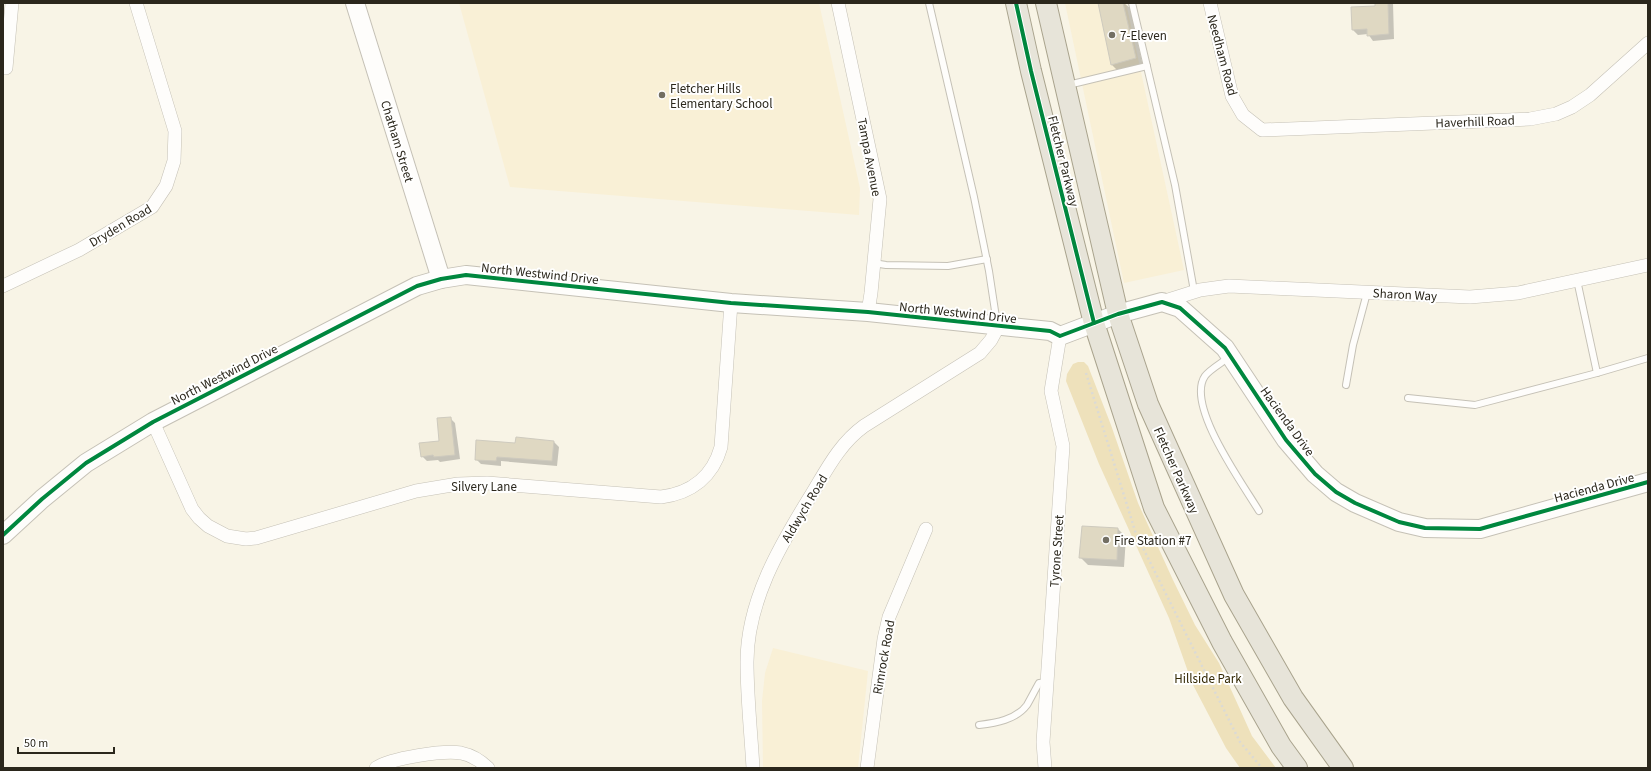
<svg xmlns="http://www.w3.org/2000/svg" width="1651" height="771" viewBox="0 0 1651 771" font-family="'Source Sans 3',sans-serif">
	<rect width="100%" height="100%" fill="#f8f4e6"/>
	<g fill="#f9f0d6">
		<path d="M459,3H819L860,188L859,215L510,187Z"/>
		<path d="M1065,3H1126L1184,270L1124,283Z"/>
		<path d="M773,648L868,671L858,768H763L762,701L765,673Z"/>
	</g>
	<path fill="#eee1bb" d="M1078,362H1084L1088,366L1111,425L1138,503L1173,580L1195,625L1219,663L1252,736L1276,768H1240L1226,748L1192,683L1169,618L1099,464L1066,381L1067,374L1073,364Z"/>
	<g fill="#0003">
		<path d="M1099,3H1124L1130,8L1143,66L1120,73L1112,65Z"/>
		<path d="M1376,3H1393L1394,39L1373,41L1368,34L1358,35L1353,30L1376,7Z"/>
		<path d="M450,418L455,423L460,459L440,462L438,460L427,461L422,456L440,442Z"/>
		<path d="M554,442L559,447L557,466L501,461V466L481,464L476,459L516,444Z"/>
		<path d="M1118,529L1126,537L1124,567L1088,565L1080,557Z"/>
	</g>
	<g fill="#dfd8c2" stroke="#cecabe">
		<path d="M1098,3H1123L1136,58L1111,65Z"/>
		<path d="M1375,3H1388L1389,34L1367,36V29L1352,30L1351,7L1375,6Z"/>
		<path d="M451,417L455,455L434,457L433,455L421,457L419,443L439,441L437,418Z"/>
		<path d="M516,437L554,441L552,461L497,457L496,461L475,460L476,440L515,443Z"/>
		<path d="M1082,526L1118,528L1117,560L1079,558Z"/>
	</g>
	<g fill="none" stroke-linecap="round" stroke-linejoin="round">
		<g stroke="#c5c1b6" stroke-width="8">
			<g id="lane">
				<path d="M929,3L974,197L989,271L997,324"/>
				<path d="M1132,3L1175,185L1194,291"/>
				<path d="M1068,85L1147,66"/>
				<path d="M873,263L886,265L948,266L987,259"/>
				<path d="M1577,280L1597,373L1648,358"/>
				<path d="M1229,357C1223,362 1209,370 1205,376C1185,405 1243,484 1259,511"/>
				<path d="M1346,385L1353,345L1367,293"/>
				<path d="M1408,398L1475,405L1597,373"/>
				<path d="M979,725C995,723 1016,720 1027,705C1031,698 1035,690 1039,683L1048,682"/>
			</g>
		</g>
		<g stroke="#c5c1b6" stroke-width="14">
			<g id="street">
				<path d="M838,3L880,199L871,293L868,312"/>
				<path d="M1210,3L1232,96L1243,115L1262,130L1530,119L1556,114L1572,107L1590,95L1648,43"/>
				<path d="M3,68H6L12,3"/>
				<path d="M3,286L79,250L152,207L166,186L174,161L175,131L136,3"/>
				<path d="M1162,302L1200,290L1229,286L1470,297L1518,293L1648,265"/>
				<path d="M153,422L192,509L199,518L208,526L227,536L246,539L256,538L416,491L458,484L487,483L661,497C692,493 713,476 721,447L731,303"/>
				<path d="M376,768C391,758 444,750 461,753C471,755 481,761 488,768"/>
				<path d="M753,768C751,733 747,697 747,662C747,602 779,547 810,497C826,471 839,444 864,426L980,353L991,340L998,327"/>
				<path d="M867,768L884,639L889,617L926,529"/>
				<path d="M1045,768L1043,742L1063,446L1051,391L1060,336"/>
			</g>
		</g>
		<g stroke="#c5c1b6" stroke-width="20">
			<g id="secondary">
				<path d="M355,3L441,279"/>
				<path d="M3,535L42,499L86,463L153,422L417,286L441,279L466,275L731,303L868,312L1050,331L1060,336L1118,314L1162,302L1180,308L1225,348L1286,440L1315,474L1336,492L1355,503L1399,522L1425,528L1480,529L1648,482"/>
			</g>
		</g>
		<g stroke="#a9a38d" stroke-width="22">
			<g id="primary">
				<path d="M1016,3L1031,71L1094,323L1154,508L1222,642L1281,746L1297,768"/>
				<path d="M1046,3L1118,314L1148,404L1234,595L1293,698L1343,768"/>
			</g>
		</g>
		<path stroke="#dbdad5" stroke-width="2.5" stroke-dasharray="2 3" stroke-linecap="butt" d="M1086,373L1136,534L1240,742L1262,768"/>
		<use href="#lane" stroke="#fefdfb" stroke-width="6"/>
		<use href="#street" stroke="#fefdfb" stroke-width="13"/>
		<use href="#secondary" stroke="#fefdfb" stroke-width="18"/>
		<use href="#primary" stroke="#e7e4d9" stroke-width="20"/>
		<g stroke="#fff" stroke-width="6">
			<g id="cycleway">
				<path d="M1016,3L1031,71L1094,323"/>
				<path d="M3,535L42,499L86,463L153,422L417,286L441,279L466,275L731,303L868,312L1050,331L1060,336L1118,314L1162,302L1180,308L1225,348L1286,440L1315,474L1336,492L1355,503L1399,522L1425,528L1480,529L1648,482"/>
			</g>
		</g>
		<use href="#cycleway" stroke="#00873e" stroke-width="4"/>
	</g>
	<g fill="#736f63" stroke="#fff" stroke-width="1.5">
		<circle cx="1112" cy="35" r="4"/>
		<circle cx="662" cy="95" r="4"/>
		<circle cx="1106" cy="540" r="4"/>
	</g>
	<g text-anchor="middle" stroke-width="4" stroke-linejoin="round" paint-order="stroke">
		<g font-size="13" fill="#2b271c" stroke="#fff" text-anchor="start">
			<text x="1120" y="40">7-Eleven</text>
			<text x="670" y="93">Fletcher Hills<tspan x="670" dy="15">Elementary School</tspan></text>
			<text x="1114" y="545">Fire Station #7</text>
		</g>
		<g font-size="13" fill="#2b271c" stroke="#fff">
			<text transform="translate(1223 55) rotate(75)" y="5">Needham Road</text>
			<text transform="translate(1475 121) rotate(-2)" y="5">Haverhill Road</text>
			<text transform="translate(398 141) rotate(73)" y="5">Chatham Street</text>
			<text transform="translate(870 157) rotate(79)" y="5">Tampa Avenue</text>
			<text transform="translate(1064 161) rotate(76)" y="5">Fletcher Parkway</text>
			<text transform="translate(120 225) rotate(-31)" y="5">Dryden Road</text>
			<text transform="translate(540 273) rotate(6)" y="5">North Westwind Drive</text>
			<text transform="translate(1405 294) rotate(3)" y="5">Sharon Way</text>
			<text transform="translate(958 312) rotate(6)" y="5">North Westwind Drive</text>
			<text transform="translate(224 374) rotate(-27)" y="5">North Westwind Drive</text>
			<text transform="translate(1288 421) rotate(54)" y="5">Hacienda Drive</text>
			<text transform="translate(1177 470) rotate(66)" y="5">Fletcher Parkway</text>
			<text x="484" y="491">Silvery Lane</text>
			<text transform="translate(1594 487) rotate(-15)" y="5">Hacienda Drive</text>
			<text transform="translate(804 508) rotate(-59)" y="5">Aldwych Road</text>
			<text transform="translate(1056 551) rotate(-86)" y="5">Tyrone Street</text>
			<text transform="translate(883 657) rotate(-80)" y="5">Rimrock Road</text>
		</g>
		<g font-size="13" fill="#332803" stroke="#fff">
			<text x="1208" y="683">Hillside Park</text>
		</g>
	</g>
	<rect width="1651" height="771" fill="none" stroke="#2b271c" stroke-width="8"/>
	<path d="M18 747v6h96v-6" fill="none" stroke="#2b271c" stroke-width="2"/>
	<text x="24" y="747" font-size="12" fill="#2b271c" stroke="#ffffff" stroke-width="3" paint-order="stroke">50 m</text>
</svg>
